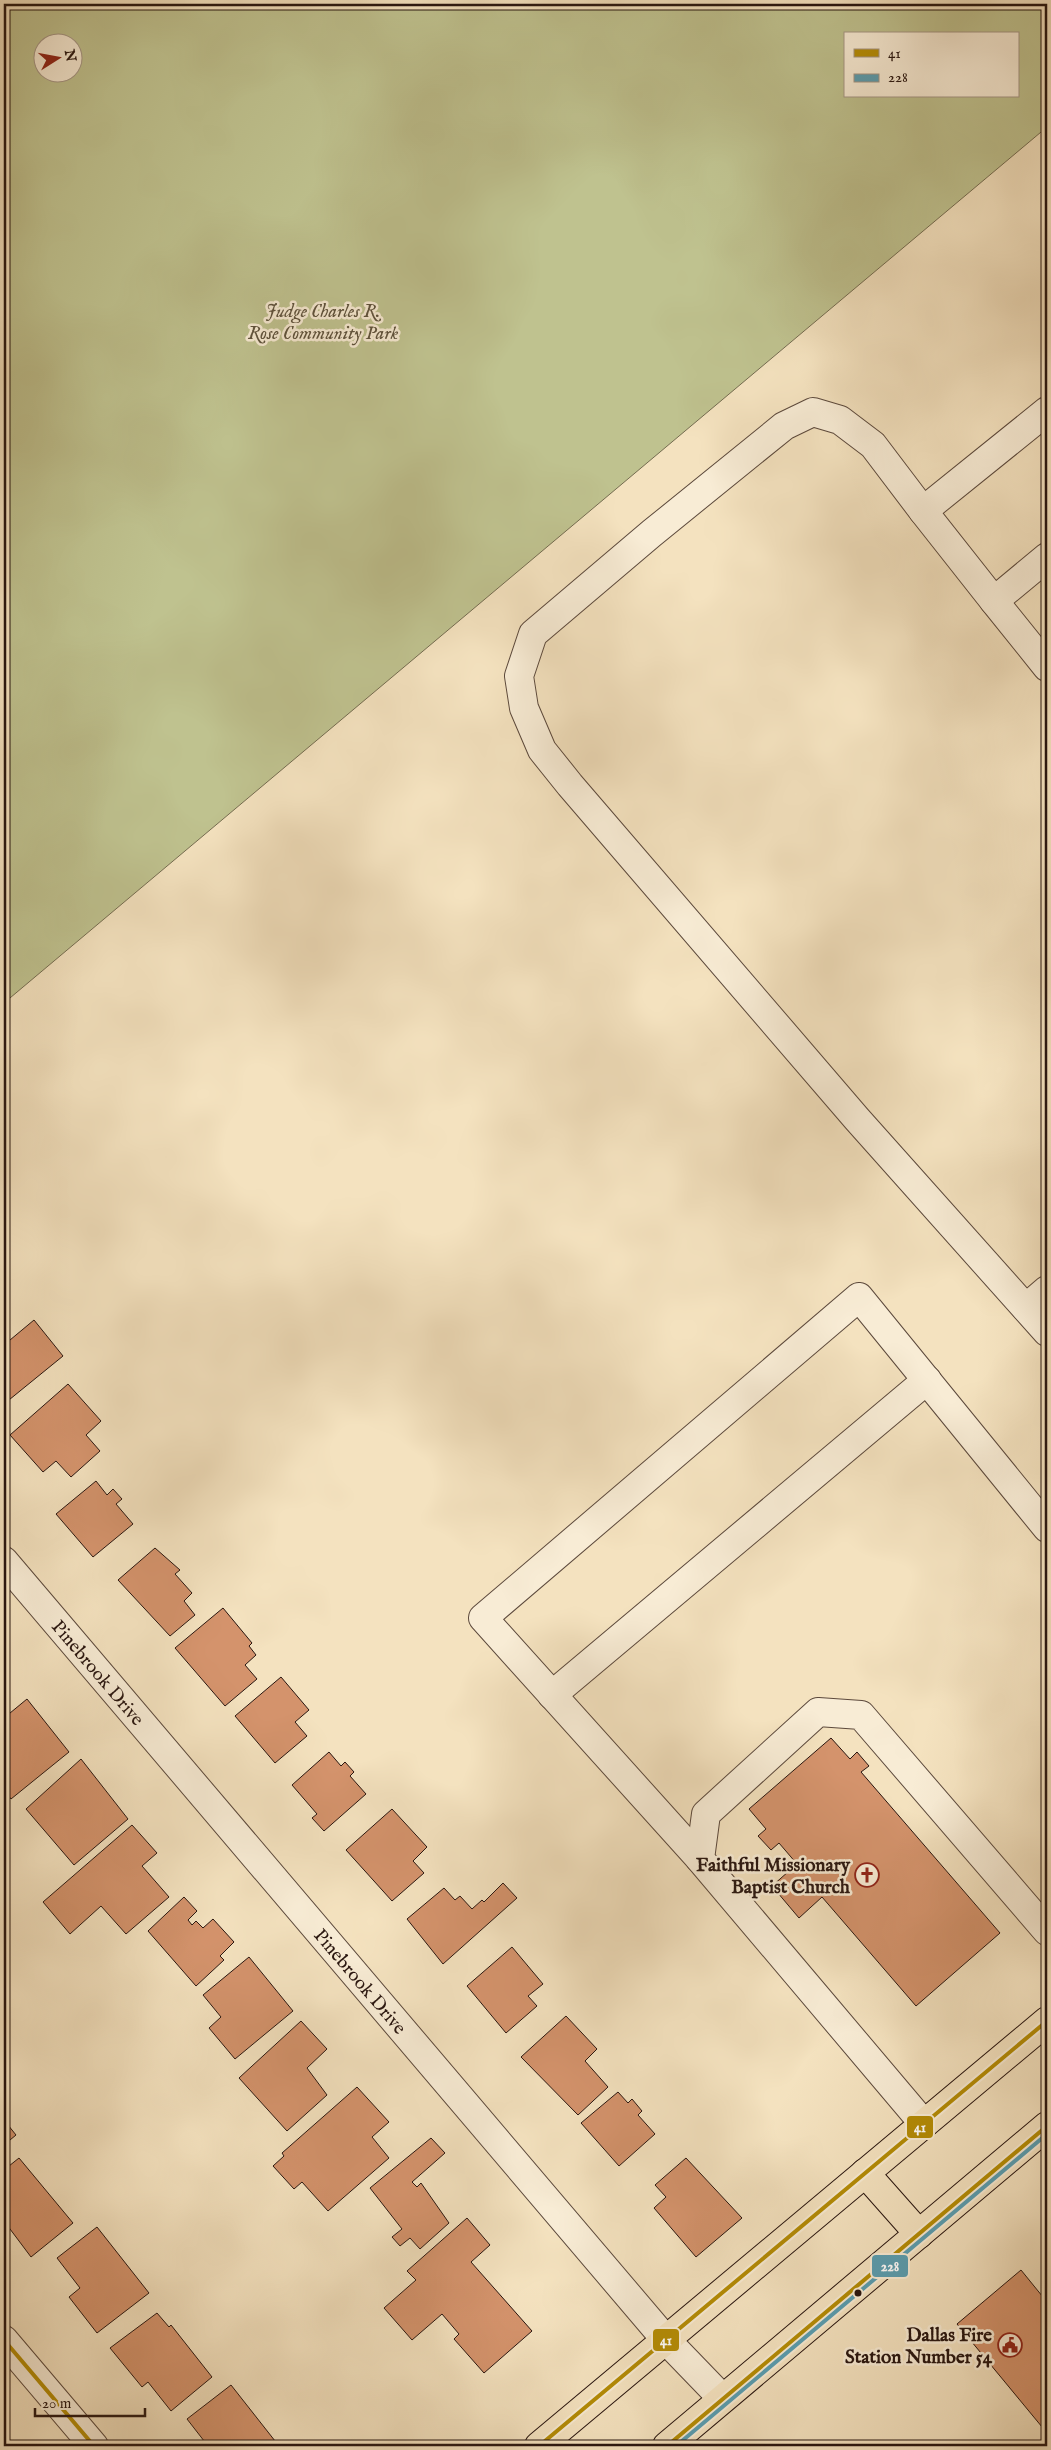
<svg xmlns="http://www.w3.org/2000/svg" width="1051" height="2450" viewBox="0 0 1051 2450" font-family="'IM FELL English',serif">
	<rect width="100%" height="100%" fill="#f4e2bf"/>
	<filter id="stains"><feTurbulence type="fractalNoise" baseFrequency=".004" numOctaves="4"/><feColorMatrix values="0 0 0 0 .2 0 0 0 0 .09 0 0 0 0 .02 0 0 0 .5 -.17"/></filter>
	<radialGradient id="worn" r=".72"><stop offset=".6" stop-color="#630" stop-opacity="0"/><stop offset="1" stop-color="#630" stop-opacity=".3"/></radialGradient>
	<path fill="#bfc28f" stroke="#746c50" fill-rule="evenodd" d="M4,4H1047V127L4,1003ZM845,34H1017V96H845ZM42,42H72V72H42Z"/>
	<g fill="#d4936c" stroke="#291610">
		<path d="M34,1320L63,1356L4,1404V1345Z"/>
		<path d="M68,1384L101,1421L86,1435L100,1451L71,1477L56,1461L43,1472L10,1435Z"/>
		<path d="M96,1481L107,1495L113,1489L122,1499L116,1504L133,1524L93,1557L56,1514Z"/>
		<path d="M155,1548L180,1570L175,1574L192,1593L184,1601L195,1615L170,1636L118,1580Z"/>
		<path d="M223,1608L252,1643L249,1646L256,1655L245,1665L257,1679L225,1706L175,1648Z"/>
		<path d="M281,1677L309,1710L295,1722L307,1736L275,1763L235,1716Z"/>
		<path d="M27,1699L69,1752L11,1799L4,1790V1718Z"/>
		<path d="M831,1738L850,1759L857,1752L869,1766L861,1772L1000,1933L916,2006L822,1897L799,1918L772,1886L797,1864L779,1843L771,1850L758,1836L766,1829L749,1809Z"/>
		<path d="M329,1752L341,1766L345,1762L354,1772L350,1776L366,1794L324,1831L312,1818L317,1814L292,1785Z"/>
		<path d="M81,1759L128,1819L74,1865L26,1809Z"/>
		<path d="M392,1809L427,1847L413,1861L424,1873L392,1901L346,1850Z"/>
		<path d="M132,1825L157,1853L142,1866L169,1897L126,1934L101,1906L70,1934L43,1902Z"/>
		<path d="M503,1883L517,1898L443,1964L407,1919L444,1888L455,1900L460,1896L472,1909L482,1900L484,1902Z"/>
		<path d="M184,1897L197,1911L188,1920L192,1925L196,1921L203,1928L213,1919L234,1942L220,1956L224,1960L196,1986L148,1931Z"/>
		<path d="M512,1947L543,1984L528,1996L537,2006L506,2033L467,1986Z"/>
		<path d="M249,1957L293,2011L235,2059L209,2028L221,2017L203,1995Z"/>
		<path d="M566,2016L597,2049L585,2061L608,2087L578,2115L521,2057Z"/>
		<path d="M301,2021L327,2049L307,2068L327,2095L287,2131L239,2078Z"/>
		<path d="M357,2087L389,2122L372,2137L389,2158L328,2211L302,2182L294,2189L273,2166L284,2156L282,2153Z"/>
		<path d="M618,2092L628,2103L632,2099L642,2111L638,2115L655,2134L619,2166L581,2123Z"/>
		<path d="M4,2120L16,2135L4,2145Z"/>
		<path d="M431,2138L445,2153L412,2182L417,2187L421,2183L449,2223L420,2249L410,2238L400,2246L392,2237L402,2229L370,2188Z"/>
		<path d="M19,2158L73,2223L31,2257L4,2221V2170Z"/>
		<path d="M686,2158L742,2218L696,2257L654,2208L666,2197L655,2185Z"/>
		<path d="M467,2218L490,2245L471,2262L532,2331L484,2373L454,2339L459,2334L442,2314L412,2340L384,2308L416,2280L407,2271Z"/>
		<path d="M97,2227L149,2293L97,2333L69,2297L80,2288L57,2258Z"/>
		<path d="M1021,2270L1047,2302V2433L957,2324Z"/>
		<path d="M157,2313L169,2327L171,2325L212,2377L171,2411L148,2382L142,2387L110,2348Z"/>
		<path d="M231,2385L279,2446H208L187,2419Z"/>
	</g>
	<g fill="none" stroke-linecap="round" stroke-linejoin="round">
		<g stroke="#5c493c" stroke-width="30">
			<g id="minor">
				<path d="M1047,411L923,511L994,601L1047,557"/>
				<path d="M923,511L873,445L840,420L813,412L784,426L652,533L533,634L519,676L524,708L542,750L570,785L857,1119L1047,1332"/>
				<path d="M994,601L1047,667"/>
				<path d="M1026,1308L1047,1290"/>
				<path id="s1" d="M4,1561L666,2340L722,2398"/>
				<path d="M552,1695L927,1380"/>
				<path d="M700,1859L483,1618L859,1297L1047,1528"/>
				<path d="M924,2124L700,1859L706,1814L818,1712L861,1715L1047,1931"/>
				<path d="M4,2340L94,2446"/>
			</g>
		</g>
		<g stroke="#291610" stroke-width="30">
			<g id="major">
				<path d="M865,2173L919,2234"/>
				<path d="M539,2446L1047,2021"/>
				<path d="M667,2446L1047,2126"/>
			</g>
		</g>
		<use href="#minor" stroke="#f8ecd5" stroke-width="28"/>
		<use href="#major" stroke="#f4e2bf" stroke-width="28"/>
		<g stroke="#f8ecd5" stroke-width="8">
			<g id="bus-1">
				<path d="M4,2340L94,2446"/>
				<path d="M539,2446L1047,2021"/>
				<path d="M667,2446L1047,2126"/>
			</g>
		</g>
		<g stroke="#f8ecd5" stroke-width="8">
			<path id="bus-2" d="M676,2446L1047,2134"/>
		</g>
		<use href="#bus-1" stroke="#b48c06" stroke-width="4"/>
		<use href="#bus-2" stroke="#5a9eb1" stroke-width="4"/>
	</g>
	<defs>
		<g id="church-ring" transform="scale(1.25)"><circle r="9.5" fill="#f8ecd5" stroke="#8f2418" stroke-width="1.5"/><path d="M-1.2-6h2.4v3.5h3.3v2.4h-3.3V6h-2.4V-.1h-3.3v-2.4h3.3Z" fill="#8f2418"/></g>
		<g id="civic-ring" transform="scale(1.25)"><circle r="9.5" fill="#f8ecd5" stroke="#8f2418" stroke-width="1.5"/><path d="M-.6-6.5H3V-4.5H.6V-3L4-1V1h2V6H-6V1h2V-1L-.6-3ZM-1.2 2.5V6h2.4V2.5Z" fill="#8f2418"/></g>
	</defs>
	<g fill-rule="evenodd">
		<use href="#church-ring" x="867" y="1875"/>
		<use href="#civic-ring" x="1010" y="2345"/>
	</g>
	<circle fill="#291610" stroke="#f8ecd5" stroke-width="2" cx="858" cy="2293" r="4.5"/>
	<g text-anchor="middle" stroke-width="5" stroke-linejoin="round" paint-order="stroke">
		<g font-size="19" font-style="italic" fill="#5e523c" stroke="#f8ecd5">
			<text x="323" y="317">Judge Charles R.<tspan x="323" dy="22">Rose Community Park</tspan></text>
		</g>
		<g font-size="19" fill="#291610" stroke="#f8ecd5">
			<text dy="7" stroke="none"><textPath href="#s1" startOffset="146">Pinebrook Drive</textPath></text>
			<text dy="7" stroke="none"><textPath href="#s1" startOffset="551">Pinebrook Drive</textPath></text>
		</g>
		<g font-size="19" font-weight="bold" fill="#291610" stroke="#f8ecd5" text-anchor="end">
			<text x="850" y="1871">Faithful Missionary<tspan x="850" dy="22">Baptist Church</tspan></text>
			<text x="992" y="2341">Dallas Fire<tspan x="992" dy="22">Station Number 54</tspan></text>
		</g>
	</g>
	<g stroke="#f8ecd5" stroke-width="2">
		<rect x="906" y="2115" width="28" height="24" rx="5" fill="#b48c06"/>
		<rect x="871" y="2254" width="38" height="24" rx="5" fill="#5a9eb1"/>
		<rect x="652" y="2328" width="28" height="24" rx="5" fill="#b48c06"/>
	</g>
	<g font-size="14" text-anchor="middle" font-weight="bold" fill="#fff">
		<text x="920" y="2132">41</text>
		<text x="890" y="2271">228</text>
		<text x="666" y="2345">41</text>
	</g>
	<rect width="1051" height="2450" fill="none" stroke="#f4e2bf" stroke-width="20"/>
	<rect x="5" y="5" width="1041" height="2440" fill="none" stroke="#291610" stroke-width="2.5"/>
	<rect x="10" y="10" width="1031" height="2430" fill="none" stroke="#291610"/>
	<rect x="844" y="32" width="175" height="65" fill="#f8ecd5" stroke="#a59686"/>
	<rect x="854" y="49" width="25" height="8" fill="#b48c06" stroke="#a59686"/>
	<text x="888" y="58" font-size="15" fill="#291610">41</text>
	<rect x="854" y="74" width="25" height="8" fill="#5a9eb1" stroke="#a59686"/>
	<text x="888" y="82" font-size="15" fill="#291610">228</text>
	<g transform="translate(58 58) rotate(79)"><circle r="24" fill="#f8ecd5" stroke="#a59686"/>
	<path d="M0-4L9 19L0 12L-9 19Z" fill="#8f2418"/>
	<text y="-8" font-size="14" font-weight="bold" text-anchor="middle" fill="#291610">N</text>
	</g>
	<path d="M35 2408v8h110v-8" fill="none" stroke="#291610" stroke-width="2.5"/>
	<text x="42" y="2408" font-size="15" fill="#291610" stroke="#f8ecd5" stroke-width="4" paint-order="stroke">20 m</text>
	<rect width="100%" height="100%" filter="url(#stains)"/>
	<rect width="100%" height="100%" fill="url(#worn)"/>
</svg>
